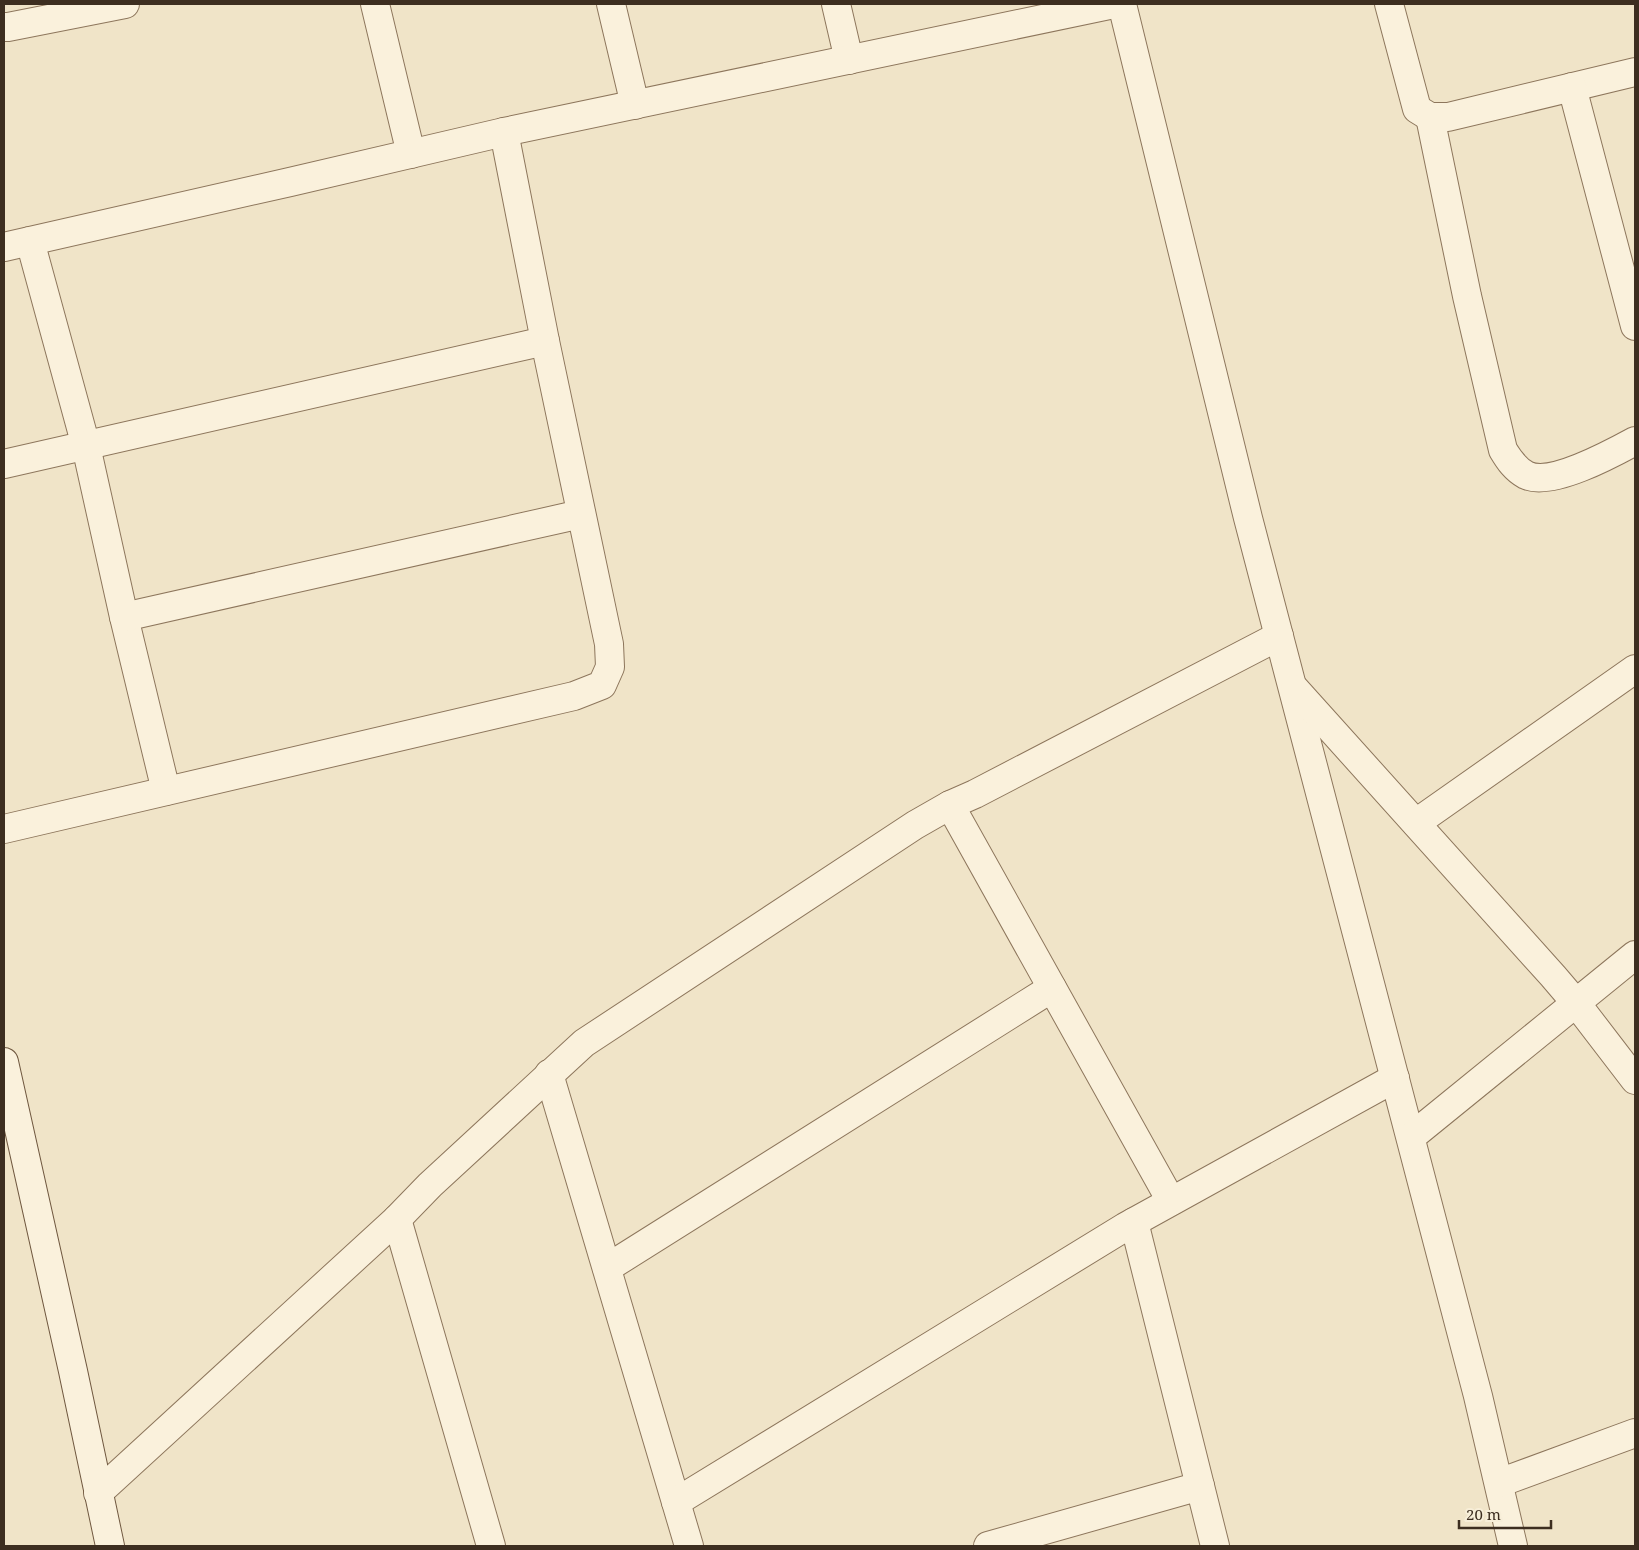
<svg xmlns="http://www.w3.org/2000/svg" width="1639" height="1550" viewBox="0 0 1639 1550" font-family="'Noto Serif',serif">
	<rect width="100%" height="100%" fill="#f0e4c8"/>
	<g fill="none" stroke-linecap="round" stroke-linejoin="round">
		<g stroke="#8d765c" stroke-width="30">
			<g id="street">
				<path d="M375,4L411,154"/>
				<path d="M611,4L635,105"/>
				<path d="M836,4L849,60"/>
				<path d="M1122,4L1248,518L1478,1396L1513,1546"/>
				<path d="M1389,4L1417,109L1430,117H1448L1635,72"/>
				<path d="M4,27H8L125,4"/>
				<path d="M1572,87L1635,326"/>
				<path d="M1430,117L1467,296L1503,450C1509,460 1515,469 1526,475C1551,487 1613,453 1635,441"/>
				<path d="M30,241L86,446L124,617L166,791"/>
				<path d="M4,247L290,182L504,132L1114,4"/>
				<path d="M4,464L545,341"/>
				<path d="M124,617L581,514"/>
				<path d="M1295,689L1553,976L1576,1003L1635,1080"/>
				<path d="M950,805L1171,1201"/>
				<path d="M1416,823L1635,669"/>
				<path d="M4,829L574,696L602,685L610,667L609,644L545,341L504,132"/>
				<path d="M549,1074L689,1546"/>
				<path d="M1411,1137L1635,955"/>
				<path d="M397,1219L491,1546"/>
				<path d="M1134,1222L1215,1546"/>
				<path d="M607,1268L1052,988"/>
				<path d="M1499,1483L1635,1433"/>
				<path d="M98,1493L397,1219L430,1185L584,1043L915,825L950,805L975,794L1279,636"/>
				<path d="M676,1502L1125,1227L1395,1078"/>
				<path d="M988,1546L1200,1486"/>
			</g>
		</g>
		<g stroke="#6f573f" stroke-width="30">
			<path id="secondary" d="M4,1062L73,1371L110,1546"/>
		</g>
		<use href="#street" stroke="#faf1dc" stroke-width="28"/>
		<use href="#secondary" stroke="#faf1dc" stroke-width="28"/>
	</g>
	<rect width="1639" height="1550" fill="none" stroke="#3d2e20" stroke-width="10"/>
	<path d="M1459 1520v8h92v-8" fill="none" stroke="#3d2e20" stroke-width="2.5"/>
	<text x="1466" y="1520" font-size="15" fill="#3d2e20" stroke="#f7eed8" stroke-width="4" paint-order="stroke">20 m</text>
</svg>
